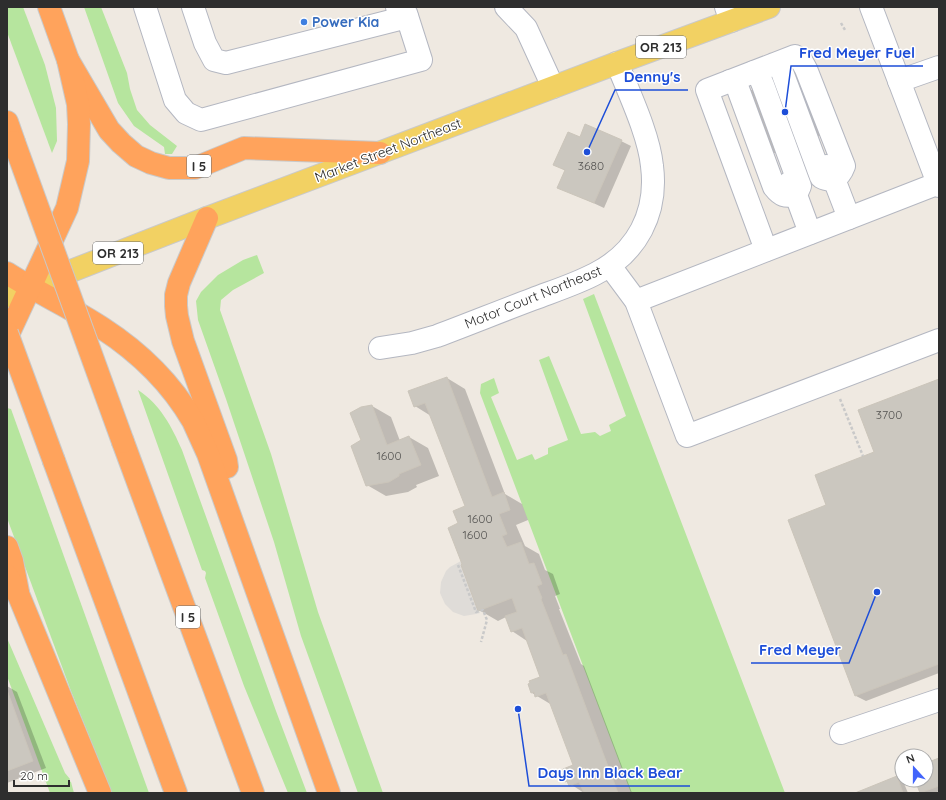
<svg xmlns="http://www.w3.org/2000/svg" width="946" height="800" viewBox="0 0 946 800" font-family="Quicksand,sans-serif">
	<rect width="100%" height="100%" fill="#efe9e1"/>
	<g fill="#b6e59e">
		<path d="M7,7H23L45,65L56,108L57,141L52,153L7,32Z"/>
		<path d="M84,7H101L127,73L130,89L137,110L150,125L177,146L172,154H165L164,147L134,126L118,103Z"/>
		<path d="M257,255L264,273L233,290L221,300L220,310L271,454L318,612L383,793H358L301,636L274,542L226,399L198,320L196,301L201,292L218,275L243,260Z"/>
		<path d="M594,294L785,793H631L480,393L481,384L494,378L499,393L491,397L517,460L532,454L535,460L548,454V448L568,440L539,360L549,356L581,434L595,432L600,436L611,431L609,425L626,416L583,299Z"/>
		<path d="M138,390C160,404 172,427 182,450L276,711L307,793H288L244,686L205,578L206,573L205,571L202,570Z"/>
		<path d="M7,408L11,409L149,793H112L71,691L7,518Z"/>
		<path d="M7,638L65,773L70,779L69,781L71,782L74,793H50L7,676Z"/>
	</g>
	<path fill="#dfdcd8" d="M461,561L462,564L461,565L480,613L476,614L464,616L453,612L445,604L440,593L441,582L446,571L450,567Z"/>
	<g fill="#0003">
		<path d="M808,69L835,130L764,157L738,95Z"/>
		<path d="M621,141L631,146L604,208L559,187L566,171L554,164Z"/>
		<path d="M447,378L465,389L505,494L522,504L528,520L516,525L525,546L539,554L545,570L553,574L560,594L555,596L560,609H559L581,664L584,666L632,793H584L566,781L574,766L552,705L532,693L541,677L527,641L512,631L506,617L498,621L479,610L464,565L459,523L467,507L431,416L415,406Z"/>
		<path d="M939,380V673L866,701L856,696L828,506Z"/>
		<path d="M372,406L391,417L400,441L409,437L428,448L439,476L416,485L417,487L408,492L386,496L367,485L362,441Z"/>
		<path d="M7,686L17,692L46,768L7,783Z"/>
		<path d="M939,759V791L935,793H923L921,792L917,780H926V764Z"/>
		<path d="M897,778L903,781L908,793H857Z"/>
	</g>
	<g fill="#cbc7bf" stroke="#cbc5ba">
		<path d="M585,124L622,140L594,203L557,188L565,170L553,165L568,132L580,137Z"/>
		<path d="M447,377L492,497L504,492L510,510L499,514L507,534L502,536L507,547L521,542L529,564L534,563L542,584L537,586L542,598L541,599L563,655L566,654L618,793H584L579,782L569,786L567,781L565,782L562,774L564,773L563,769L573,765L546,693L535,697L534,692L531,693L528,684L530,683L529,681L540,677L522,628L511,632L505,616L517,612L512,598L478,611L461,565L462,564L448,528L458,523L453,511L465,506L425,403L414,407L408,391Z"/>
		<path d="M939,379V664L855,696L788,520L826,505L815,475L874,452L858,410Z"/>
		<path d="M372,405L387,445L409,436L421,465L399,474V476L389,482L366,486L351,446L361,440L350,413L361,407Z"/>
		<path d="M7,690L33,761L7,771Z"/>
		<path d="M939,758V786L920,793L915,780H926V763Z"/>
		<path d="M897,776L903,793H855Z"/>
	</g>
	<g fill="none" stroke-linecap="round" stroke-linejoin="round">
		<g stroke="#b4b7c1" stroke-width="24">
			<g id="minor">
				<path d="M145,7L175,100L186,113L201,120L421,60L406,13L397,7"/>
				<path d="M193,7L205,43L214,60L226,63L407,17"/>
				<path d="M506,7L526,28L553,87"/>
				<path d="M726,7L731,21"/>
				<path d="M871,7L939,186"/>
				<path d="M730,81L737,86L774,187C781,196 785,197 796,195L800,186L797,178L763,85L760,78L754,72"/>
				<path d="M899,81L939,67"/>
				<path d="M827,166L834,179L849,218"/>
				<path d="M789,183L796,195L810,233"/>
				<path d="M766,250L707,90L795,56L801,60L806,69L844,166C840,177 832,183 821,177L781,69L774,64"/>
				<path d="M610,266L636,301L687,436L939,340"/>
				<path d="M636,301L939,183"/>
				<path d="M380,348L412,343L437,336C469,324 501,311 533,299C554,291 576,284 595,274C637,253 658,213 652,166C649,135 629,93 617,63"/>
				<path d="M841,733L939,700"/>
			</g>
		</g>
		<g stroke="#c9c9c9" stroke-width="24">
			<path id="major" d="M7,296L207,218L617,63L769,7"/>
		</g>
		<g stroke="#c9c9c9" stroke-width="24">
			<g id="highway">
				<path d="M68,60L109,130L121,143L136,156L151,163L169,168H195L244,148L380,153"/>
				<path d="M7,122L14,142"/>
				<path d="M207,218L179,283L176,295V306L177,316L183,341L226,460L227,467"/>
				<path d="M7,273C38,293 72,308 102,328C139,352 171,383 193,421C198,432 203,443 208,454L329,793"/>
				<path d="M7,337L67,208L78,161L79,124L78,104L68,60L49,7"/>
				<path d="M123,442L253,793"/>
				<path d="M54,461L176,793"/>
				<path d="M7,547L12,561L18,592"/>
				<path d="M7,576L19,596L100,793"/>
			</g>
		</g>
		<g stroke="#c9c9c9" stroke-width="2.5" stroke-dasharray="3 2" stroke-linecap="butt">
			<path d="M841,23L845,30"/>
			<path d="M840,399L863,456"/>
			<path d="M458,565L476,612L483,610L487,620L481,642"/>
		</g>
		<use href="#minor" stroke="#fff" stroke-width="22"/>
		<use href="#major" stroke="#f2d163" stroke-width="22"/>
		<use href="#highway" stroke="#ffa35c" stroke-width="22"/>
		<g stroke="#c9c9c9" stroke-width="24" stroke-linecap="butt">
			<g id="highway-bridge">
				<path d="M14,142L123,442"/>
				<path d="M7,333L54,461"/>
			</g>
		</g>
		<use href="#highway-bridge" stroke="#ffa35c" stroke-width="22"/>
	</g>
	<circle fill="#3f7fe0" stroke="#fff" stroke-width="1.5" cx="304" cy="22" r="4"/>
	<g text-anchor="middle" stroke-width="3" stroke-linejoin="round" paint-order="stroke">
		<g font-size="12" fill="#555452">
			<text x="591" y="170">3680</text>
			<text x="889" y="419">3700</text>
			<text x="389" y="460">1600</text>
			<text x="480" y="523">1600</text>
			<text x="475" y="539">1600</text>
		</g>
		<g fill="#fff" stroke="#6d6d6d" stroke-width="1">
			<rect x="636" y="36" width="50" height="22" rx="3"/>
			<rect x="187" y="155" width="24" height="22" rx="3"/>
			<rect x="93" y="242" width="50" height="22" rx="3"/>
			<rect x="176" y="606" width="24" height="22" rx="3"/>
		</g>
		<g font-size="13" font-weight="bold" fill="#2e2e2e">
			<text x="661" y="52">OR 213</text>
			<text x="199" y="171">I 5</text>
			<text x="118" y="258">OR 213</text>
			<text x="188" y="622">I 5</text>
		</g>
		<g font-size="14" font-weight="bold" fill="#366cbe" stroke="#fff" text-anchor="start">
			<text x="312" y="27">Power Kia</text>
		</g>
		<g font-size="14" fill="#2e2e2e" stroke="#fff">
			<text transform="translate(388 150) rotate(-21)" y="5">Market Street Northeast</text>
			<text transform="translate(533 297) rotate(-22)" y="5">Motor Court Northeast</text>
		</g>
	</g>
	<path fill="none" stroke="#1d4ed8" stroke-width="1.5" d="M785 112L791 66H923M587 152L615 90H688M877 592L849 663H751M518 709L529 786H690"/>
	<g fill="#1d4ed8" stroke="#fff" stroke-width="1.5">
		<circle cx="785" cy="112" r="4"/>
		<circle cx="587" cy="152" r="4"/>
		<circle cx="877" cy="592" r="4"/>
		<circle cx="518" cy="709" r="4"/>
	</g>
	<g font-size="15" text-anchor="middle" font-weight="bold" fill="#1d4ed8" stroke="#fff" stroke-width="3" stroke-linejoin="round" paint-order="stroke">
		<text x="857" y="58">Fred Meyer Fuel</text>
		<text x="652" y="82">Denny's</text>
		<text x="800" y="655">Fred Meyer</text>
		<text x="610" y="778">Days Inn Black Bear</text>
	</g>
	<rect width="946" height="800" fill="none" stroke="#2e2e2e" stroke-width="16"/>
	<g transform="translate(914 768) rotate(339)"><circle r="19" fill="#ffffff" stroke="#ababab"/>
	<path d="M0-3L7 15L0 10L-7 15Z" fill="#4264fb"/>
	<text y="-6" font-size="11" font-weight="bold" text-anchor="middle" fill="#2e2e2e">N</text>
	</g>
	<path d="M14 780v6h55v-6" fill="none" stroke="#2e2e2e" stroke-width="2"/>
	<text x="20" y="780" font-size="12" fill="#2e2e2e" stroke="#ffffff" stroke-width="3" paint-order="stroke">20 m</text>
</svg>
